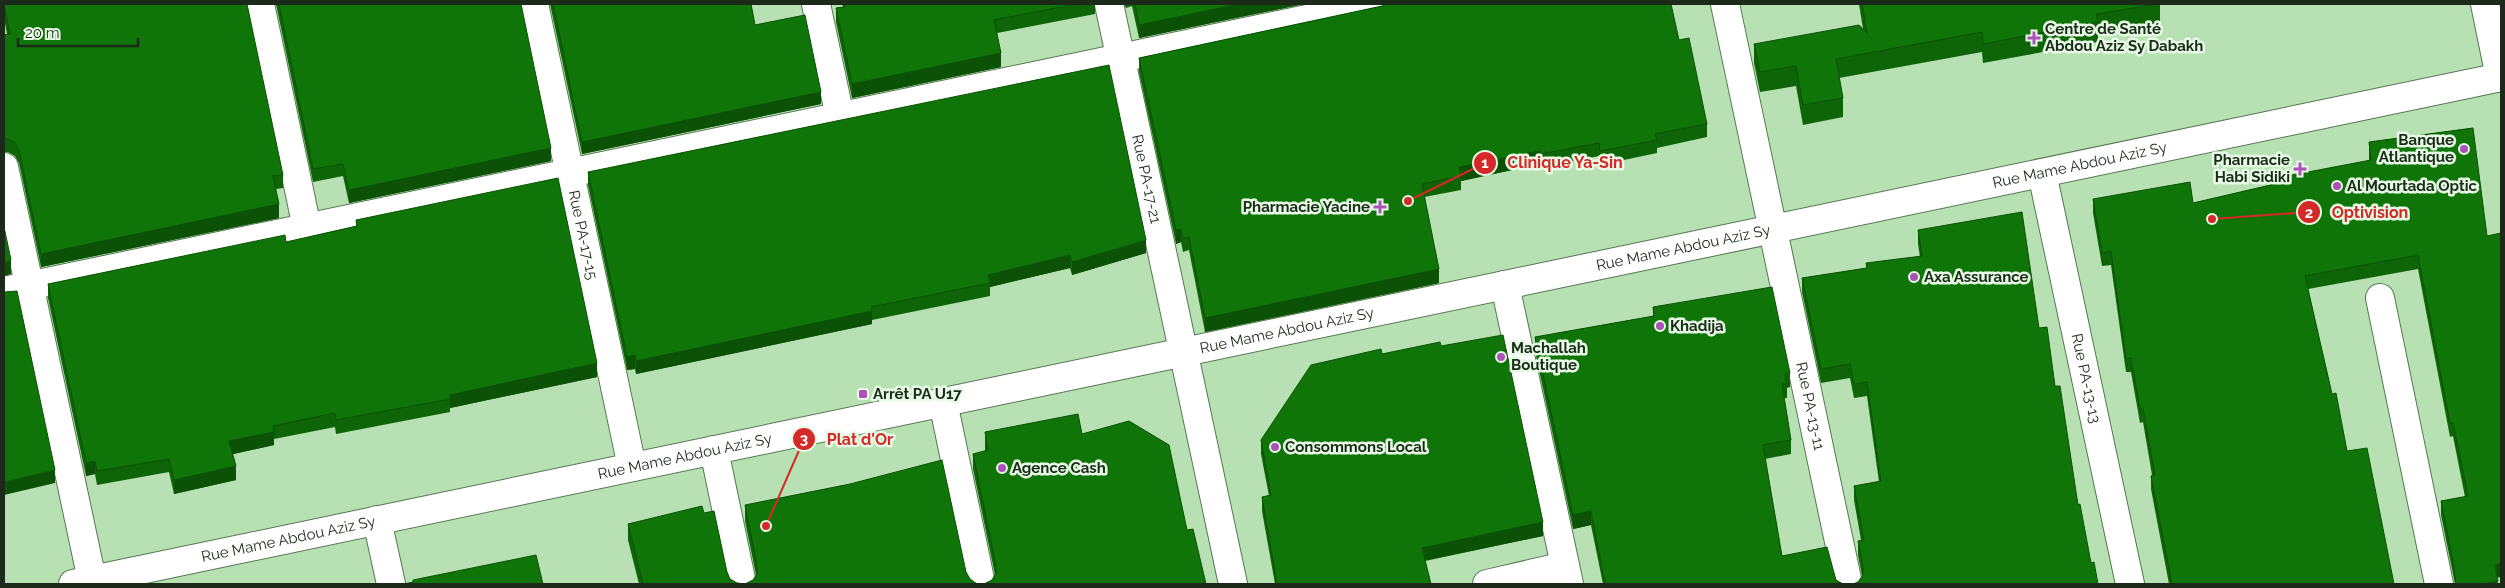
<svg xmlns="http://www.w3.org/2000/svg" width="2505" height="588" viewBox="0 0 2505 588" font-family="Raleway,sans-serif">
	<rect width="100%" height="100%" fill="#b7e0b3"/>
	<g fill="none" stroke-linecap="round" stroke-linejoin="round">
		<g stroke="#557951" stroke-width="30">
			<g id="minor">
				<path d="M260,4L307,228"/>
				<path id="s1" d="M534,4L632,467"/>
				<path d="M816,4L840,117"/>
				<path id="s2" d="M1109,4L1233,584"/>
				<path id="s3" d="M1725,4L1848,584"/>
				<path d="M2485,4L2500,77"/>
				<path d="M4,167L92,580"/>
				<path id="s4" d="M2042,173L2130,584"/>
				<path d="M1505,285L1569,584"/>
				<path d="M4,291L1379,4"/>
				<path d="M2380,298L2439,584"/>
				<path d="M943,402L981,584"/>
				<path d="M714,450L742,584"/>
				<path d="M377,520L391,584"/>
				<path id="s5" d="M73,584L2501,77"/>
				<path d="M1487,584L1565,566"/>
			</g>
		</g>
		<use href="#minor" stroke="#fff" stroke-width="28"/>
	</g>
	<g fill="#0e6507">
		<path d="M4,4L283,175V188L276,189L279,218L41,267L19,163L15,156L8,152H4V35L7,34L4,18Z"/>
		<path d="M276,4H521L551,161L349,203L343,176L313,182Z"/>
		<path d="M550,4H751L755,25L821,104L582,154Z"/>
		<path d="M842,4H1095V14L997,33L1001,67L852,98L836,22V8L843,7Z"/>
		<path d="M1124,4H1304L1139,38L1132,6L1126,8Z"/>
		<path d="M1859,4H2160V23L2098,33V42L1983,63L1982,52L1839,78L1843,98V117L1803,125L1796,86L1760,92L1754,63V44L1863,29Z"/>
		<path d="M1382,6L1679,40L1707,124V137L1657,148V153L1600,165L1599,156L1540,168V164L1461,181V190L1424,197L1439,283L1205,332L1189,250L1183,252L1181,242L1176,244L1139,72V58Z"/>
		<path d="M2473,128L2498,584H2455L2441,515V501L2465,497L2453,436L2450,437L2418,269L2308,289L2332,394L2347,451L2394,584H2169L2151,489V476L2152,475L2143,422L2140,423L2131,372H2126L2111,265L2102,266L2093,213V199L2193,203L2287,181V176L2369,161V142Z"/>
		<path d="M588,172L1146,253L1072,275L1070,268L990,287V296L872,320V324L636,374L635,369L627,370L588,185Z"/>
		<path d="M356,220L597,377L450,408V412L336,434L335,427L274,439V445L233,454L236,480L174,494L169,472L97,485L95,474L86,476L48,298V284L286,242L356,226Z"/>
		<path d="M1918,230L2039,328L1858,582L1862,576L1858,555V541L1861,540L1854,500V486L1879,482L1867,396L1854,398L1850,378L1821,383L1802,292V278L1866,268V263L1920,257L1918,244Z"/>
		<path d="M1653,307L1790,373V387L1787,388V398H1784L1791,440V454L1765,459L1782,556L1836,580L1843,584H1603L1591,525L1573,529L1535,351V337L1653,316Z"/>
		<path d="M1441,346L1543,536L1425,561L1431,584H1275L1262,511V497L1269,496L1261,454V440L1382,354Z"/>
		<path d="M985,432L1082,434L1187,530L1206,584H639L628,540V524L704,513L727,572L730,579L737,583L745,584L753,580L756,575L745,521V505L966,572L970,579L977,584H984L992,580L995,575L973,469V454L985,451Z"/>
	</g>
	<g fill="#0b5206">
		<path d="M1239,4H1304L1139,38V25Z"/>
		<path d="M1001,53V67L852,98V84Z"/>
		<path d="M821,92V104L582,154V142Z"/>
		<path d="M551,148V161L349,203V190Z"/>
		<path d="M1540,151V164L1461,181L1459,167Z"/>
		<path d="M279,204V218L41,267V254Z"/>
		<path d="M1181,229V242L1176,244V230Z"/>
		<path d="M1146,240V253L1072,275V262Z"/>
		<path d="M1070,255V268L990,287L988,275Z"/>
		<path d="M11,260V274L4,276V263Z"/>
		<path d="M1439,269V283L1205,332V318Z"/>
		<path d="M872,311V324L636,374V361Z"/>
		<path d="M635,355V369L627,370V357Z"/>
		<path d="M597,363V377L450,408V395Z"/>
		<path d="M274,432V445L229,455V441Z"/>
		<path d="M95,461V474L86,476V463Z"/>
		<path d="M236,466V480L174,494V480Z"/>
		<path d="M55,470V483L4,495V482Z"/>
		<path d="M1591,511V525L1573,529V515Z"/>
		<path d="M1543,522V536L1422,561V548Z"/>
		<path d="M2501,563V577L2495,578V565Z"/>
	</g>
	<g fill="#107508" stroke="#0b5206">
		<path d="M4,4H247L283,175L273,176L279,204L41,254L19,150L15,143L8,139H4V35L10,34Z"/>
		<path d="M279,4H521L551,148L349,190L343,164L313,169Z"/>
		<path d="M553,4H751L755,25L805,15L821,92L582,142Z"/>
		<path d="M845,4H1076L994,20L1001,53L852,84L836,8L845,7Z"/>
		<path d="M1135,4H1239L1139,25Z"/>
		<path d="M1386,4H1671L1679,40L1689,38L1707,124L1655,134L1657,140L1600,151L1599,143L1540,154V151L1459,167L1461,176L1422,184L1439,269L1205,318L1189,237L1183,238L1181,229L1176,230L1139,58L1382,6Z"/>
		<path d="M1862,4H2157L2096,14L2098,22L1983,44L1982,32L1836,59L1843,98L1803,105L1796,66L1760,72L1754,44L1859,25L1867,33Z"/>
		<path d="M1109,65L1146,240L1072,262L1070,255L988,275L990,283L871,307L872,311L636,361L635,355L627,357L588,172Z"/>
		<path d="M2473,128L2487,236L2501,233V563L2495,565L2498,581L2482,584H2456L2454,567L2441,501L2468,496L2453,423H2450L2418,255L2305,276L2332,394L2336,393L2347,451L2367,448L2394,584H2172L2151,476L2155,475L2143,409H2140L2131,358L2126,359L2111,251L2102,253L2093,199L2190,182L2193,203L2288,181L2287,176L2371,160L2369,142Z"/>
		<path d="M558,178L597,363L450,395V399L336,420L335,413L273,426L274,432L229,441L236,466L174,480L169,459L97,471L95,461L86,463L48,284L285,235L286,242L357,226L356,220Z"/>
		<path d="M2022,212L2039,328L2047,327L2055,386H2060L2078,505L2080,504L2091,563L2094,562L2098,584H1853L1858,582L1863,575V567L1858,541L1864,540L1854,486L1881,481L1867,382L1854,384L1850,364L1821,369L1802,278L1867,268L1866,263L1922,256L1918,230Z"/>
		<path d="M4,227L11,260L4,263Z"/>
		<path d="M1772,287L1790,373L1785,374L1787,384H1782L1791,440L1763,445L1782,556L1827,547L1836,580L1843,584H1605L1591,511L1573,515L1535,337L1654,316L1653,307Z"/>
		<path d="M17,291L55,470L4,482V292Z"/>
		<path d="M1503,335L1543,522L1422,548L1431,584H1277L1262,497L1271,495L1261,440L1311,365L1381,349L1382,354L1440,342L1441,346Z"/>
		<path d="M1078,414L1082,434L1129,421L1169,445L1187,530L1193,529L1206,584H643L628,524L702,506L704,513L714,511L727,572L730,579L737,583L745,584L753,580L757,574V566L745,505L850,484L942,460L966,572L970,579L977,584H984L992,580L996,573V566L973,454L988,450L985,432Z"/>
		<path d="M536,555L543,584H404L413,582V580Z"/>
	</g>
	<g fill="#ac50ba" stroke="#e6fbe4" stroke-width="2">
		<path d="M2031.5 30.5h5v5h5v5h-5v5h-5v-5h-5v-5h5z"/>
		<circle cx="2464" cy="149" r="5"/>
		<path d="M2297.5 161.5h5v5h5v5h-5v5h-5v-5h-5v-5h5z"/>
		<circle cx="2337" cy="186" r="5"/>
		<path d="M1377.5 199.5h5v5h5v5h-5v5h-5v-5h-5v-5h5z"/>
		<circle cx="1914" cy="277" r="5"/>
		<circle cx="1660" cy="326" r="5"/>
		<circle cx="1501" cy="357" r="5"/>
		<rect x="858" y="389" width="10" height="10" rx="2.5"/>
		<circle cx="1275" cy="447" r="5"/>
		<circle cx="1002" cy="468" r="5"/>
	</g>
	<g text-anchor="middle" stroke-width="5" stroke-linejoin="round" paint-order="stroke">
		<g font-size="15" font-weight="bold" fill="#1b2a19" stroke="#e6fbe4" text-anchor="start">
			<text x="2045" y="34">Centre de Santé<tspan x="2045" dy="17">Abdou Aziz Sy Dabakh</tspan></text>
			<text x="2454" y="145" text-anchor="end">Banque<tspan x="2454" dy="17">Atlantique</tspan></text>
			<text x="2290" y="165" text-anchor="end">Pharmacie<tspan x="2290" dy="17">Habi Sidiki</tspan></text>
			<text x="2347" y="191">Al Mourtada Optic</text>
			<text x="1370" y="212" text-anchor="end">Pharmacie Yacine</text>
			<text x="1924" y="282">Axa Assurance</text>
			<text x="1670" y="331">Khadija</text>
			<text x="1511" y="353">Machallah<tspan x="1511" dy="17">Boutique</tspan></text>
			<text x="873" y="399">Arrêt PA U17</text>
			<text x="1285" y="452">Consommons Local</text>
			<text x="1012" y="473">Agence Cash</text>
		</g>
		<g font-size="15" fill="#1b2a19" stroke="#e6fbe4">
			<text dy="5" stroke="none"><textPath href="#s5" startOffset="2050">Rue Mame Abdou Aziz Sy</textPath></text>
			<text dy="5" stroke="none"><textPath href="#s2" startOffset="179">Rue PA-17-21</textPath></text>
			<text dy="5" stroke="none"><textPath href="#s1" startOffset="236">Rue PA-17-15</textPath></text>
			<text dy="5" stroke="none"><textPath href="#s5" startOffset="1645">Rue Mame Abdou Aziz Sy</textPath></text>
			<text dy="5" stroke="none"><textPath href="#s5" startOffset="1240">Rue Mame Abdou Aziz Sy</textPath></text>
			<text dy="5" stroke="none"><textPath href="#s4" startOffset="210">Rue PA-13-13</textPath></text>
			<text dy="5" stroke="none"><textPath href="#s3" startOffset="411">Rue PA-13-11</textPath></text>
			<text dy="5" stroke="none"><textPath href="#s5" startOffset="625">Rue Mame Abdou Aziz Sy</textPath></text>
			<text dy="5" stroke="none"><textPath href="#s5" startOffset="220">Rue Mame Abdou Aziz Sy</textPath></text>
		</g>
	</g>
	<path fill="none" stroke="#d62828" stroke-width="2" d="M1408 201L1485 163M2212 219L2309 212M766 526L804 439"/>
	<g fill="#d62828" stroke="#e6fbe4" stroke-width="2">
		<circle cx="1408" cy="201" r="5"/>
		<circle cx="2212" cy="219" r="5"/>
		<circle cx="766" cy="526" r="5"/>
		<circle cx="1485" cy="163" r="12"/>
		<circle cx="2309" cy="212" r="12"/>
		<circle cx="804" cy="439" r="12"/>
	</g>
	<g font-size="15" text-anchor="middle" font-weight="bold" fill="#fff">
		<text x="1485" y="168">1</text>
		<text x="2309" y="218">2</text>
		<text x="804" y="444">3</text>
	</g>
	<g font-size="16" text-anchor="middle" font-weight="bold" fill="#d62828" stroke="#e6fbe4" stroke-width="5" stroke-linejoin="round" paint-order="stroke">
		<text x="1565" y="168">Clinique Ya-Sin</text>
		<text x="2370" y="218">Optivision</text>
		<text x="860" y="445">Plat d'Or</text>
	</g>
	<rect width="2505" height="588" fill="none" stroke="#1b2a19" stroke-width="10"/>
	<path d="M18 38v8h120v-8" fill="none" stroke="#1b2a19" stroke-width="2.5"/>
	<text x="25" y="38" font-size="15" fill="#1b2a19" stroke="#e6fbe4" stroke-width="4" paint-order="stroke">20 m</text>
</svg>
